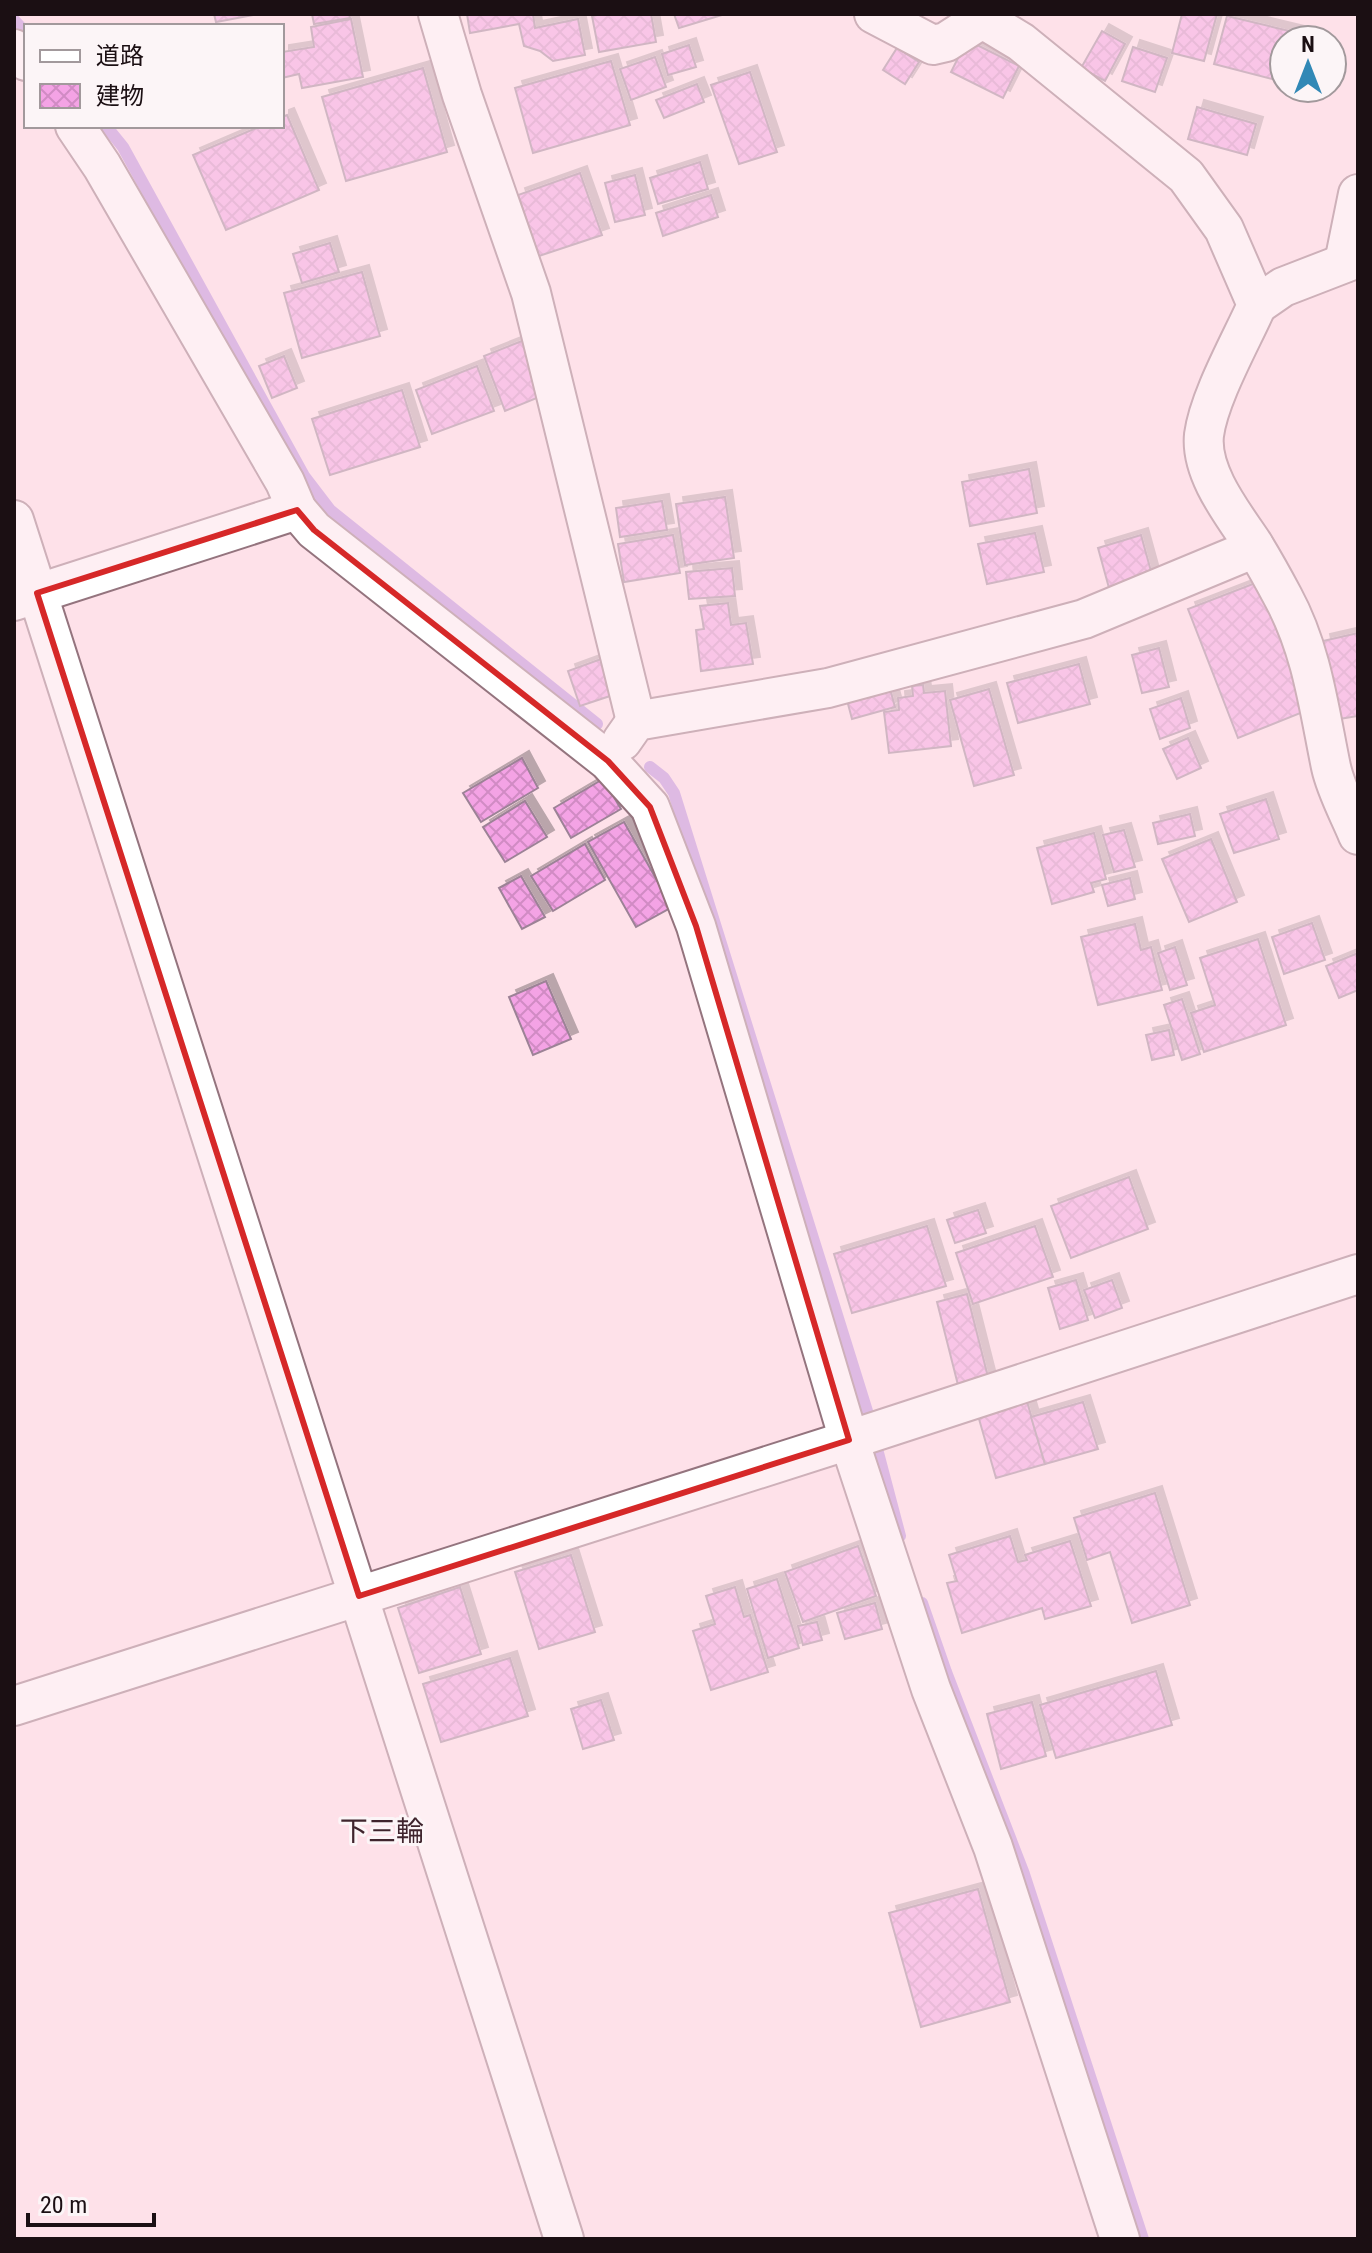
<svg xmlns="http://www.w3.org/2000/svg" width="1372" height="2253" viewBox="0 0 1372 2253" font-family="'Roboto Condensed','Noto Sans JP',sans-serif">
	<defs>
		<pattern id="building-cross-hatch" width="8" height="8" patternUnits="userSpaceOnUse" patternTransform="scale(2)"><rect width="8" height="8" fill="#f4a3e5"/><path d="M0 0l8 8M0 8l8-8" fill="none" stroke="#d18bc4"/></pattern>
		<filter id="shadow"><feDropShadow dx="7" dy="-7" stdDeviation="0" flood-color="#0004"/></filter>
	</defs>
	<rect width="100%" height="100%" fill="#fee1e9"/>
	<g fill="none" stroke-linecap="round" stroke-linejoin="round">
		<g stroke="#b98adc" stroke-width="12">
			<path d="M14,20L26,33"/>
			<path d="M106,126L123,147L304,476L330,510L597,724"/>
			<path d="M650,767L664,778L674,793L867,1411L900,1536"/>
			<path d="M922,1603L946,1672L1024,1874L1143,2239"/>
		</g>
	</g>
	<g fill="url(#building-cross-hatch)" stroke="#9c8296" stroke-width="2" filter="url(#shadow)">
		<path d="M214,14H259L216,22Z"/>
		<path d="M312,14H349L350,18L314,24Z"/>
		<path d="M467,14H533L535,28L578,19L585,55L553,61L540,51L524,46L519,24L470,33Z"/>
		<path d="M602,14H651L656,42L599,52L592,16Z"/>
		<path d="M674,14H722V15L679,28Z"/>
		<path d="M1182,14H1217L1204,61L1172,53Z"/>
		<path d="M1227,16L1306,35L1305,40H1284V82L1214,64Z"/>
		<path d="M351,19L363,77L302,88L299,74L282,78V52L314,47L311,27Z"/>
		<path d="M1102,31L1125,44L1105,81L1081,68Z"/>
		<path d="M967,40L1019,66L1003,98L951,72Z"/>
		<path d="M689,45L696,67L668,75L662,54Z"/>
		<path d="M1133,47L1167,58L1155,92L1122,81Z"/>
		<path d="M897,48L919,62L905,84L883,70Z"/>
		<path d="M655,57L666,87L631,100L620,69Z"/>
		<path d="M611,61L630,125L533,153L515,88Z"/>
		<path d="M423,68L447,152L346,181L322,97Z"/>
		<path d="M750,72L777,152L739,164L711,85Z"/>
		<path d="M697,84L704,102L664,118L656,100Z"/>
		<path d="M1197,107L1256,124L1247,155L1188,139Z"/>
		<path d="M287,115L319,190L226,230L193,155L261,126H282V117Z"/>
		<path d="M700,162L708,189L658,204L650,178Z"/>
		<path d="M580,173L602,235L539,256L518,195Z"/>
		<path d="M635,175L645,215L615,222L605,183Z"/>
		<path d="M711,195L718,217L663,236L656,213Z"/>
		<path d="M330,243L339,272L302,283L293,254Z"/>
		<path d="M362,272L380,336L302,358L284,293Z"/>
		<path d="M527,339L549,393L505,411L484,356Z"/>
		<path d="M284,356L297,388L272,398L259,366Z"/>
		<path d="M477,366L494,411L432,434L416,390Z"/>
		<path d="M402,390L420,447L330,475L312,419Z"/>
		<path d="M1029,469L1037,513L970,526L962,482Z"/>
		<path d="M725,497L734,558L685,565L676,504Z"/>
		<path d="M662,501L667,530L620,537L616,508Z"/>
		<path d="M1035,533L1044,572L987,584L978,544Z"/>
		<path d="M673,535L680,573L624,582L618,544Z"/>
		<path d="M1141,535L1152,575L1109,588L1098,548Z"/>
		<path d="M732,568L735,596L689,599L686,572Z"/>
		<path d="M1258,582L1308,710L1238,738L1188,609Z"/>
		<path d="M728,603L731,625L746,623L753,664L701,671L696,630L704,629L700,606Z"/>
		<path d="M1358,633V716L1339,719L1323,641Z"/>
		<path d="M1159,648L1169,687L1142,693L1132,655Z"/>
		<path d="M601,659L613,695L580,706L568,671Z"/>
		<path d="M1079,664L1090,704L1018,723L1007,683Z"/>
		<path d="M887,678L895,707L852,719L844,689Z"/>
		<path d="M923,685L924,693L945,691L951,746L889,753L884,712L899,710L898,698L913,696L912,686Z"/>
		<path d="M989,689L1014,775L974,786L950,700Z"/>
		<path d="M1181,698L1190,728L1160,739L1150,709Z"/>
		<path d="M1188,738L1201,768L1177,779L1163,749Z"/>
		<path d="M522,758L538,788L481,822L463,793Z"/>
		<path d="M603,779L621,809L571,838L554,808Z"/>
		<path d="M1266,799L1279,839L1234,853L1220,814Z"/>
		<path d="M525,801L547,837L505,862L483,827Z"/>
		<path d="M1190,814L1195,836L1158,844L1153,823Z"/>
		<path d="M624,822L672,907L636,927L588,842Z"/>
		<path d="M1124,830L1135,867L1114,872L1103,835Z"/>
		<path d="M1094,833L1106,879L1091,883L1094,892L1052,904L1037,848Z"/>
		<path d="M1211,839L1237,902L1189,922L1162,859Z"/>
		<path d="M585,844L605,880L553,911L531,876Z"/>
		<path d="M521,876L545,917L522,929L499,888Z"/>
		<path d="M1130,878L1135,899L1108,906L1102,885Z"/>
		<path d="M1312,923L1325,960L1284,974L1272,937Z"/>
		<path d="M1135,924L1141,950L1151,947L1162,990L1098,1005L1081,937Z"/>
		<path d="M1258,939L1286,1025L1204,1052L1191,1013L1215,1005L1200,958Z"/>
		<path d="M1175,947L1187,985L1170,990L1158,953Z"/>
		<path d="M1358,953V990L1339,998L1326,966Z"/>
		<path d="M546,981L571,1039L533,1055L509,997Z"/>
		<path d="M1182,999L1200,1054L1182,1060L1164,1005Z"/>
		<path d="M1169,1030L1174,1055L1152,1060L1146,1035Z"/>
		<path d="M1129,1177L1148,1229L1071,1258L1051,1206Z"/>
		<path d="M978,1210L986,1233L955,1243L947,1220Z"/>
		<path d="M927,1226L946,1286L852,1313L834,1254Z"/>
		<path d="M1035,1226L1053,1277L973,1304L956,1253Z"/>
		<path d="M1076,1280L1088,1320L1060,1329L1048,1288Z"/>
		<path d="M1112,1280L1122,1308L1095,1318L1084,1290Z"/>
		<path d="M967,1294L988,1377L958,1385L937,1302Z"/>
		<path d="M1026,1398L1045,1464L996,1478L977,1412Z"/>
		<path d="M1083,1402L1098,1449L1045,1464L1031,1417Z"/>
		<path d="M1155,1493L1190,1605L1132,1623L1110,1552L1087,1560L1074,1518Z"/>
		<path d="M1010,1536L1018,1562L1027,1560L1025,1555L1070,1541L1091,1606L1045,1619L1042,1608L962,1633L947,1583L957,1581L949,1555Z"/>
		<path d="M858,1546L876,1596L803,1622L785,1572Z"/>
		<path d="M571,1555L595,1632L539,1649L515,1572Z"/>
		<path d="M777,1579L799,1648L768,1658L747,1589Z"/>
		<path d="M460,1587L481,1654L419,1673L398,1608Z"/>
		<path d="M735,1587L744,1617L750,1615L768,1672L711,1690L693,1631L715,1624L706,1596Z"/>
		<path d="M875,1603L882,1629L845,1639L837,1613Z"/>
		<path d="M817,1622L822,1640L803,1645L798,1626Z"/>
		<path d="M510,1658L528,1716L441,1742L423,1684Z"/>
		<path d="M1156,1671L1172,1725L1056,1758L1040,1705Z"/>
		<path d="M601,1700L614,1740L583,1749L571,1709Z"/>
		<path d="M1032,1702L1046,1756L1001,1769L987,1714Z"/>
		<path d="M978,1889L1010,2002L921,2027L889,1913Z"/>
	</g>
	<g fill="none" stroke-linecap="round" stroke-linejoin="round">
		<g stroke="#94747e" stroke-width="42">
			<g id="minor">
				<path d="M438,14L462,95L531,293L636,721"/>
				<path d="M874,14L933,45L946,42L977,22L986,21L1021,42L1186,176L1224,229L1257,305C1241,341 1209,397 1204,435C1200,473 1233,514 1253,544C1264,562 1274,580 1283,597C1312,650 1319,709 1331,767C1336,790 1349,813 1358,835"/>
				<path d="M14,49L26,61"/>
				<path d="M75,126L102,166L285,482L297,510L314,530L608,761L650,807L696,926L849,1440L931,1689L993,1847L1120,2239"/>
				<path d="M1344,263L1358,194"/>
				<path d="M1257,305L1283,287L1358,258"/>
				<path d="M14,520L564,2239"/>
				<path d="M14,601L297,510"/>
				<path d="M622,741L636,721L828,688L1084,619L1255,548"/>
				<path d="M14,1706L849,1440L1358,1274"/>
			</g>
		</g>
		<use href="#minor" stroke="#fff" stroke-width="38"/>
	</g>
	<path d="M0 0H1372V2253H0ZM297,510L314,530L608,761L650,807L696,926L849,1440L359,1596L37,593Z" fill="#fee1e9" fill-opacity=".55" fill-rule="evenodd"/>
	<path fill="none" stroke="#d62828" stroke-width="6" stroke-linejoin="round" d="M297,510L314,530L608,761L650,807L696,926L849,1440L359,1596L37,593Z"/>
	<g text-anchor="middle" stroke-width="6" stroke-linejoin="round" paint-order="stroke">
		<g font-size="28" fill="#3f242d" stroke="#fcf5f7">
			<text x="382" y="1841">下三輪</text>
		</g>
	</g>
	<rect width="1372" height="2253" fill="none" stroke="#1b0f13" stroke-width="32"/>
	<rect x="24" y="24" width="260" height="104" fill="#fcf5f7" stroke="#a2999c" stroke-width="2"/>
	<rect x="40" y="50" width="40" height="12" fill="#ffffff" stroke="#a2999c" stroke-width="2"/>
	<text x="96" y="64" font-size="24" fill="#1b0f13">道路</text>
	<rect x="40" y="84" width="40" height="24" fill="url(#building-cross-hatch)" stroke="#a2999c" stroke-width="2"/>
	<text x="96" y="104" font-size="24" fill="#1b0f13">建物</text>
	<g transform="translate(1308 64)"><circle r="38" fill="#fcf5f7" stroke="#a2999c" stroke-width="2"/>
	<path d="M0-6L14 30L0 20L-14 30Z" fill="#3188b6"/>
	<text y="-12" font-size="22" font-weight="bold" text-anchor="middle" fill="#1b0f13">N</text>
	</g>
	<path d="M28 2213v12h126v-12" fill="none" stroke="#1b0f13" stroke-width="4"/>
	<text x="40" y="2213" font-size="24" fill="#1b0f13" stroke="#fcf5f7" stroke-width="6" paint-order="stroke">20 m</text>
</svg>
